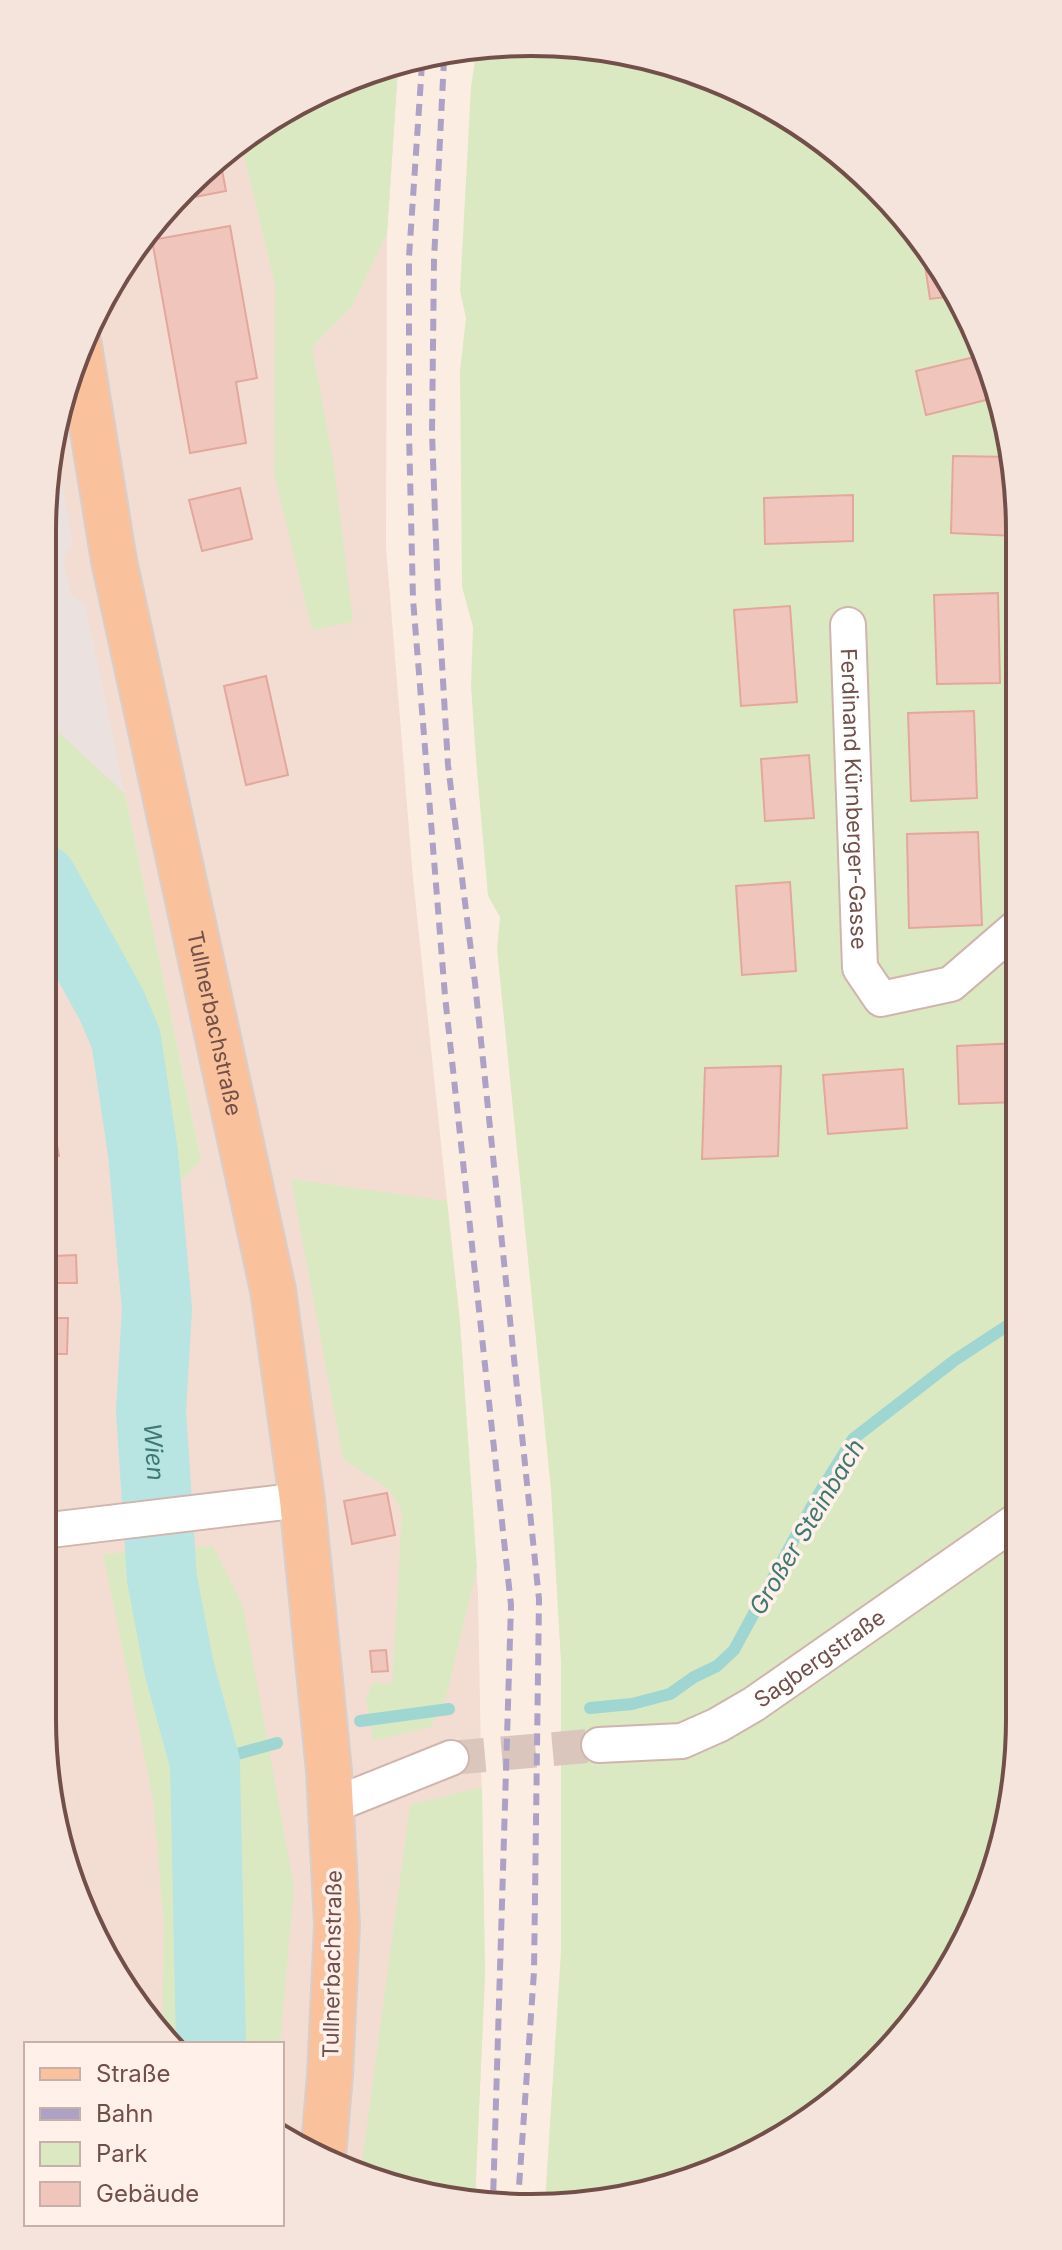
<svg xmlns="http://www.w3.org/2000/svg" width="1062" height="2250" viewBox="0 0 1062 2250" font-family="Inter,sans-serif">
	<rect width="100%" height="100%" fill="#fcede3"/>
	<path fill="#f3ddd2" d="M398,68L387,234L386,547L413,878L460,1323L478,1594L485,1974L475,2200L436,2199L286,2142L282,2139V2044H167L163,2041L68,1877L42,1719V839L103,928L130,1001L152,1111L161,1200L201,1160L125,795L42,717V531L79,344L185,186L343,79Z"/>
	<path fill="#ebe1de" d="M57,457L73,544L63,558L71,595L85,603L125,794L42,717V531Z"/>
	<g fill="#dbe9c2">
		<path d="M531,42L718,79L828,143L919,233L983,343L1016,467L1020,1719L983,1906L899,2041L775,2143L595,2204L545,2202L561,1951V1662L551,1490L497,949L500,917L488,896L476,760L471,686L473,627L462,587L460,371L466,318L460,291L471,87L476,53Z"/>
		<path d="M398,68L387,234L351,308L312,347L334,465L353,622L312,630L274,473L275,285L242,147L343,79Z"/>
		<path d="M42,717L125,794L201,1160L162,1201L152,1111L130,1001L103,928L42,839Z"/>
		<path d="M291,1179L447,1201L460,1323L477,1568L446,1697L431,1727L373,1741L366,1699L373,1682L392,1684L402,1512L390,1490L343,1459Z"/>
		<path d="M213,1546L243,1606L294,1887L280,2044H167L162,2040L164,1927L153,1798L103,1554Z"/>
		<path d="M482,1787L485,1974L475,2200L436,2199L361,2170L410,1805Z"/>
	</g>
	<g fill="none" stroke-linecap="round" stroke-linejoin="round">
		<g stroke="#9fd6d2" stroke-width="12">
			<path d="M590,1708L632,1704L670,1694L694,1677L717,1666L734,1650L817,1497L853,1439L955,1360L1019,1318"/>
			<path d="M360,1721L449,1709"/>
			<path d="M205,1763L277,1743"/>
		</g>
		<path stroke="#b8e5e1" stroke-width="70" id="s1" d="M42,879L112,1006L126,1039L143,1153L157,1309L151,1411L162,1579L179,1668L205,1763L211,2044"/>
	</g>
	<g fill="#f0c5bc" stroke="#e3a79c" stroke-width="2">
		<path d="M222,170L226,191L179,200L178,195L185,186L204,173Z"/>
		<path d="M230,226L257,378L236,382L246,443L190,453L152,240Z"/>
		<path d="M922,245H925L955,296L930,299Z"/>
		<path d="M983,355L994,398L926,415L916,371Z"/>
		<path d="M953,456L1013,457L1016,467V536L951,533Z"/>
		<path d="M240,488L252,539L202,551L189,500Z"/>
		<path d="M853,495V541L765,544L764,498Z"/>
		<path d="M998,593L1000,683L937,684L934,595Z"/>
		<path d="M790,606L797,702L741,706L734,610Z"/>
		<path d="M266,676L288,775L246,785L224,686Z"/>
		<path d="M974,711L977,798L911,801L908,713Z"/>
		<path d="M809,755L814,818L765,821L761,759Z"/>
		<path d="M978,832L982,925L909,928L907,834Z"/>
		<path d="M790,882L796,971L742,975L736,886Z"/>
		<path d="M1018,1043V1102L959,1104L957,1046Z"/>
		<path d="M781,1066L778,1156L702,1159L705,1068Z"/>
		<path d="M903,1069L907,1128L828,1134L823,1075Z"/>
		<path d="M54,1129L59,1156L42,1158V1131Z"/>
		<path d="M76,1255L77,1283H56L55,1256Z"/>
		<path d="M43,1318H68L67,1354H43Z"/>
		<path d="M387,1493L395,1535L352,1544L344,1501Z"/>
		<path d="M386,1650L388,1671L372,1672L370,1651Z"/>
	</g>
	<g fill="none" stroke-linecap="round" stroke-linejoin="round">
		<path stroke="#dac6bd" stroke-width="34" stroke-dasharray="34 17" stroke-linecap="butt" d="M451,1758L599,1745"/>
		<g stroke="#cfb5ad" stroke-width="38">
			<g id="minor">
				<path id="s2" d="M848,625L860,968L881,999L951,984L1017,927"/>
				<path d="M42,1531L302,1500"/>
				<path id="s3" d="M599,1745L682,1741L718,1725L754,1704L1019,1519"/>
				<path d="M331,1806L451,1758"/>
			</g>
		</g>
		<g stroke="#d8cecc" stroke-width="48">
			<g id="primary">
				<path id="s4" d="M79,345L114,561L273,1290L302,1500L329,1771L337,1925L330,2075L323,2156"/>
			</g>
		</g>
		<use href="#minor" stroke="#fff" stroke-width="34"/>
		<use href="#primary" stroke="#f9c29d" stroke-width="44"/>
		<g stroke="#ada2c5" stroke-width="6" stroke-dasharray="12 8" stroke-linecap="butt">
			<path d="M444,59L434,260L432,433L438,596L448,765L475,983L539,1599L534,1972L518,2201"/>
			<path d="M422,64L409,257V433L413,599L445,996L511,1605L493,2201"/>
		</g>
	</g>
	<g text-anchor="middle" stroke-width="7" stroke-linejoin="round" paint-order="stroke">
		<g font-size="22" fill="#734f4a" stroke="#fff1e9">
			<text dy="8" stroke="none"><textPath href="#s2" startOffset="174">Ferdinand Kürnberger-Gasse</textPath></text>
			<text dy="8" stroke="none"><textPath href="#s4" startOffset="692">Tullnerbachstraße</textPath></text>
			<text dy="8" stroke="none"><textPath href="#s3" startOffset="244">Sagbergstraße</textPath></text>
			<text transform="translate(332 1964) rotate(-89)" y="8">Tullnerbachstraße</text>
		</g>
		<g font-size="24" font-style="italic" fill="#3e7875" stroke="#fff1e9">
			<text dy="8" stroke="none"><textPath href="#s1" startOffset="596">Wien</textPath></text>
			<text transform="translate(807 1527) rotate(-59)" y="8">Großer Steinbach</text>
		</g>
	</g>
	<path d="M0 0H1062V2250H0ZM531 56H531A475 475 0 0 1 1006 531V1719A475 475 0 0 1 531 2194H531A475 475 0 0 1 56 1719V531A475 475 0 0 1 531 56Z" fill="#f4e4dc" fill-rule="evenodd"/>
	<path fill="none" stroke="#734f4a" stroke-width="4" d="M531 56H531A475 475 0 0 1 1006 531V1719A475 475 0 0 1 531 2194H531A475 475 0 0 1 56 1719V531A475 475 0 0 1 531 56Z"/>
	<rect x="24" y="2042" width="260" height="184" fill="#fff1e9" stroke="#c7b0a9" stroke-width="2"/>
	<rect x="40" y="2068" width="40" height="12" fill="#f9c29d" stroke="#c7b0a9" stroke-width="2"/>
	<text x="96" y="2082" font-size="24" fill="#734f4a">Straße</text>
	<rect x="40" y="2108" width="40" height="12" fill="#ada2c5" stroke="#c7b0a9" stroke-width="2"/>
	<text x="96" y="2122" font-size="24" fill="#734f4a">Bahn</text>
	<rect x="40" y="2142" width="40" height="24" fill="#dbe9c2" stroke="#c7b0a9" stroke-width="2"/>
	<text x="96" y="2162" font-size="24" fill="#734f4a">Park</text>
	<rect x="40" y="2182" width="40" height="24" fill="#f0c5bc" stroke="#c7b0a9" stroke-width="2"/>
	<text x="96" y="2202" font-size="24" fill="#734f4a">Gebäude</text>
</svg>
